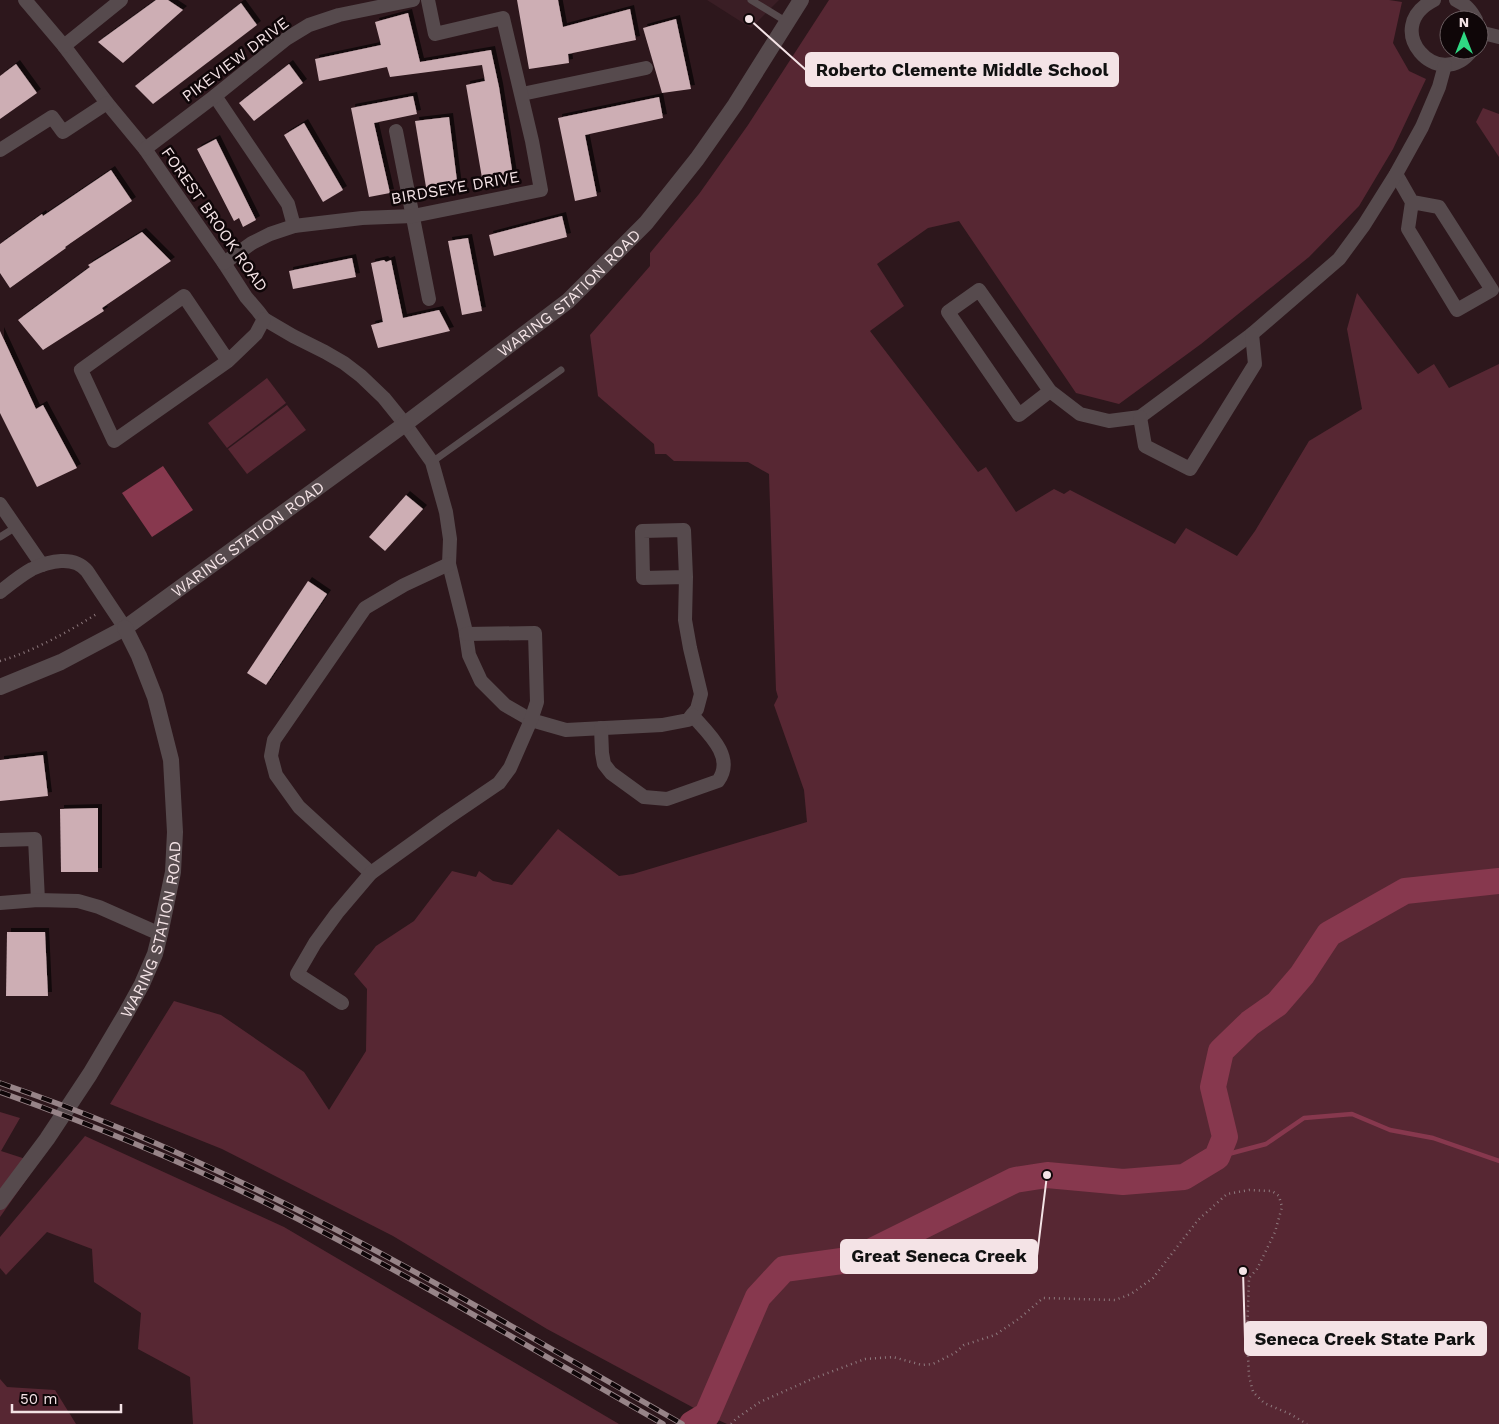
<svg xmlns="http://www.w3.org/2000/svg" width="1499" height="1424" viewBox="0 0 1499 1424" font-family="'Work Sans',sans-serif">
	<defs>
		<filter id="shadow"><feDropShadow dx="4" dy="-4" stdDeviation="0" flood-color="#0009"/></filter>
	</defs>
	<rect width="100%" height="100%" fill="#2d171c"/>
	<path fill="#3a1e25" d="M707,0H779L751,28Z"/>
	<g fill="#572733">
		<path d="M829,0H1389L1402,2L1393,43L1409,71L1426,79L1393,149L1359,206L1309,257L1201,344L1119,404L1076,393L959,221L928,228L877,264L904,306L870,331L978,472L986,467L1016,512L1054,489L1064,494L1070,490L1175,544L1186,528L1237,556L1255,531L1309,441L1362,409L1347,329L1357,293L1418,374L1434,364L1449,388L1499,364V1424H727L707,1415L547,1329L393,1236L222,1149L110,1104L174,1001L221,1015L304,1072L329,1110L366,1051L367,989L354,974L376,946L414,921L452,871L476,877L479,871L493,881L512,885L558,829L619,876L633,874L807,822L804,790L774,705L778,697L776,690L769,474L748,462L674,461L666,454H655L654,444L598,396L590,335L650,266V253L699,194L748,125Z"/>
		<path d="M1483,108L1499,114V157L1476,122Z"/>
		<path d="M267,378L286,403L227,448L208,423Z"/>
		<path d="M287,405L306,430L247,474L228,449Z"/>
		<path d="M0,1112L20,1118L1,1151L38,1163L0,1217Z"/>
		<path d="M85,1136L284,1227L619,1424H193L190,1377L138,1349L141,1313L94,1282L92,1249L47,1232L6,1275L0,1268V1237Z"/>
		<path d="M0,1379L7,1387L55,1390L76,1424H0Z"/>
	</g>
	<path fill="#87384e" d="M163,466L193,510L152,537L122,493Z"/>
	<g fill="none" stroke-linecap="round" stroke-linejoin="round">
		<path stroke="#87384e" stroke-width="4.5" d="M1217,1157L1266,1144L1304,1118L1352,1114L1390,1130L1433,1138L1499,1161"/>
		<path stroke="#87384e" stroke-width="26" d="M692,1424L707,1415L758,1297L784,1269L856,1259L1015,1180L1047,1175L1123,1182L1184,1177L1217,1157L1225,1137L1213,1087L1221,1051L1250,1023L1277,1004L1302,975L1329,934L1405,891L1499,881"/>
	</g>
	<g fill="#cdaeb4" filter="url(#shadow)">
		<path d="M156,0H168L183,10L123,63L98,42Z"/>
		<path d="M517,0H558L563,27L630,9L636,40L568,54L569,63L529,69Z"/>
		<path d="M241,3L257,25L153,104L135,86Z"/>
		<path d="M408,13L420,62L491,50L499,87L513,176L482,178L466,85L485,81L482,65L390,77L387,67L319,81L315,59L381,45L375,22Z"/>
		<path d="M676,19L691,89L662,93L643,28Z"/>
		<path d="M16,64L37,93L0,119V76Z"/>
		<path d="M289,64L303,83L254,121L239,103Z"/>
		<path d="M413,96L417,114L374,123L390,193L369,197L351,108Z"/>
		<path d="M659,97L663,118L585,135L597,196L575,201L558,118Z"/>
		<path d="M449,117L458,189L427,193L415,121Z"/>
		<path d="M304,123L343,190L323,202L284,135Z"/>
		<path d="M216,139L256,220L243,227L239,218L234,221L197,149Z"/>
		<path d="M111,170L132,201L65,247L66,248L10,288L0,273V244L42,214L43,216Z"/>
		<path d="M562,216L567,237L494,256L489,235Z"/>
		<path d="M142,232L171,261L102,308L104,311L43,350L18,320L90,267L88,265Z"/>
		<path d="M468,238L482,311L462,315L448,241Z"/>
		<path d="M352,258L356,277L293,289L289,271Z"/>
		<path d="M384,260L386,262L391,260L403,318L439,310L450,331L378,348L371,325L383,322L371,263Z"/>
		<path d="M0,331L36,409L43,405L77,468L37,487L0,413Z"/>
		<path d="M406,495L423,509L385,551L369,537Z"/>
		<path d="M308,581L327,594L266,685L247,673Z"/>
		<path d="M43,755L48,796L0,801V760Z"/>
		<path d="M98,808V872H61L60,809Z"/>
		<path d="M7,932H45L48,996H6Z"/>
	</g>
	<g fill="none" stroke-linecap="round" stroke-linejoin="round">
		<g stroke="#8e7a7e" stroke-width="2.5" stroke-dasharray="1 4" stroke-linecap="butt">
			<path d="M0,661C32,652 70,631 98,613"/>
			<path d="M731,1424L737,1418L760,1402L812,1379L865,1359L893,1357L922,1365L933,1364L955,1353L964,1345L995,1335L1020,1318L1043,1298L1115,1300L1131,1294L1153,1278L1198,1220L1227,1194L1249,1190L1272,1191L1279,1196L1282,1207L1275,1232L1257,1269L1249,1278L1247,1337L1249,1376L1253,1392L1264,1403L1290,1414L1307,1424"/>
		</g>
		<g stroke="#564a4d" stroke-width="7">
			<path d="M751,0L787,22"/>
			<path d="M432,462L561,370"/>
			<path d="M0,537L16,527"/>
		</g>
		<g stroke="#564a4d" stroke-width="14">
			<path d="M25,0L64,46L107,103L145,149L224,263L246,297L258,311L264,319L293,336L325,352L344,363L361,376L384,398L405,424L432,462L446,512L450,539L449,564L465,628L469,655L481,681L505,705L531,720L566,730L662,725L688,720L697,709L701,694L690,648L685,620L686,577L684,530L642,531L643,578L686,577"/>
			<path d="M1434,0C1379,28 1439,94 1472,50"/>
			<path d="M1456,0C1466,5 1471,10 1476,20"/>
			<path d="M1479,32L1499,37"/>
			<path d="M64,46L121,0"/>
			<path d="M522,94L646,68"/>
			<path d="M215,96L288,204L294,226"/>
			<path d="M396,131L429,299"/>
			<path d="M145,149L215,96L286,39L309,25L339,15L413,0"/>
			<path d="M0,150L52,117L63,132L107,103"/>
			<path d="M1396,174L1412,202L1408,229L1457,310L1492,290L1439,207L1412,202"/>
			<path d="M224,263L252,243L270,234L294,226L362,218L413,216L541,190L532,141L503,18L435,34L428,0"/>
			<path d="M228,361L184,296L81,370L114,441L228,361L256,334L264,319"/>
			<path d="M1050,391L1019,415L948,312L979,290L1050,391L1080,414L1109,421L1140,417L1252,334L1339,259L1364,225L1396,174L1422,127L1439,87L1445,65"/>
			<path d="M1140,417L1145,446L1190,469L1255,364L1252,334"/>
			<path d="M0,504L42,565"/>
			<path d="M0,592C10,584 21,575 32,569C49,561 74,555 87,571L125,628"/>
			<path d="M601,728L602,753L604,764L611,773L644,797L667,799L718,781C736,757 707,732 692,715"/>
			<path d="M0,840L35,839L38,900"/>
			<path d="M371,873L299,807L276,775L271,756L274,740L365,608L404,585L449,564"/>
			<path d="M0,903L38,900L78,901L99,907L160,934"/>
			<path d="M342,1003L297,974L315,943L337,913L371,873L446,819L499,783L510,768L531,720L537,702L535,633L466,634"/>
		</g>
		<g stroke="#564a4d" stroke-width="16">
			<path id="s1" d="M0,687L61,662L125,628L405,424L568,301L646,223L697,159L735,105L801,0"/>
			<path id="s2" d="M0,1202L47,1139L90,1074L125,1015L142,984L155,954L160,934L173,872L175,832L171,760L155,697L139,656L125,628"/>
		</g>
		<g stroke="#978488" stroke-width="5.5">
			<g id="rail">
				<path d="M0,1083C244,1165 460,1297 682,1424"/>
				<path d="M0,1092C91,1124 181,1161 268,1204C403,1271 532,1349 663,1424"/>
			</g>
		</g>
		<use href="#rail" stroke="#0f0608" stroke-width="4" stroke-dasharray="11" stroke-linecap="butt"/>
	</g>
	<g text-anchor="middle" stroke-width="5" stroke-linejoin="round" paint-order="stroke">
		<g font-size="16" fill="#f4e3e6" stroke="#0f0608">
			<text transform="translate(235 59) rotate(-37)" y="6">PIKEVIEW DRIVE</text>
			<text transform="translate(455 187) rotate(-10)" y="6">BIRDSEYE DRIVE</text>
			<text transform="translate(215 219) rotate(55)" y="6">FOREST BROOK ROAD</text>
			<text dy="6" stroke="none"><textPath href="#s1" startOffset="695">WARING STATION ROAD</textPath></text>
			<text dy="6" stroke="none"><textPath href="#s1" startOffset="290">WARING STATION ROAD</textPath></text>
			<text dy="6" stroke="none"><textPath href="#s2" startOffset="316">WARING STATION ROAD</textPath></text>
		</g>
	</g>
	<path fill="none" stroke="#f4e3e6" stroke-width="2" d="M749 19L806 70M1047 1175L1037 1256M1243 1271L1245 1339"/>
	<g fill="#f4e3e6" stroke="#0f0608" stroke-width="2">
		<circle cx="749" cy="19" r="5"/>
		<circle cx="1047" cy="1175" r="5"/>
		<circle cx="1243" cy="1271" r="5"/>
	</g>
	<g fill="#f4e3e6" stroke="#f4e3e6" stroke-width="2">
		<rect x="806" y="53" width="312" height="33" rx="5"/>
		<rect x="841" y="1240" width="196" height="33" rx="5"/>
		<rect x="1245" y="1322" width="241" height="33" rx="5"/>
	</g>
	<g font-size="18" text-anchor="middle" font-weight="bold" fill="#111">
		<text x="962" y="76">Roberto Clemente Middle School</text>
		<text x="939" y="1262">Great Seneca Creek</text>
		<text x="1365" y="1345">Seneca Creek State Park</text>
	</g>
	<g transform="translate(1464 35)"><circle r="24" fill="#0f0608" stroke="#6b5e61"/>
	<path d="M0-4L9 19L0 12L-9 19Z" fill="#2fd883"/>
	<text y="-8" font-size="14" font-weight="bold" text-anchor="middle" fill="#f4e3e6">N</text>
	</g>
	<path d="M12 1404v8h109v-8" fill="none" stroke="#f4e3e6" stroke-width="2.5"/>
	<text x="20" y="1404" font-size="15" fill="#f4e3e6" stroke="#0f0608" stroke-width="4" paint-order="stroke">50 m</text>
</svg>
